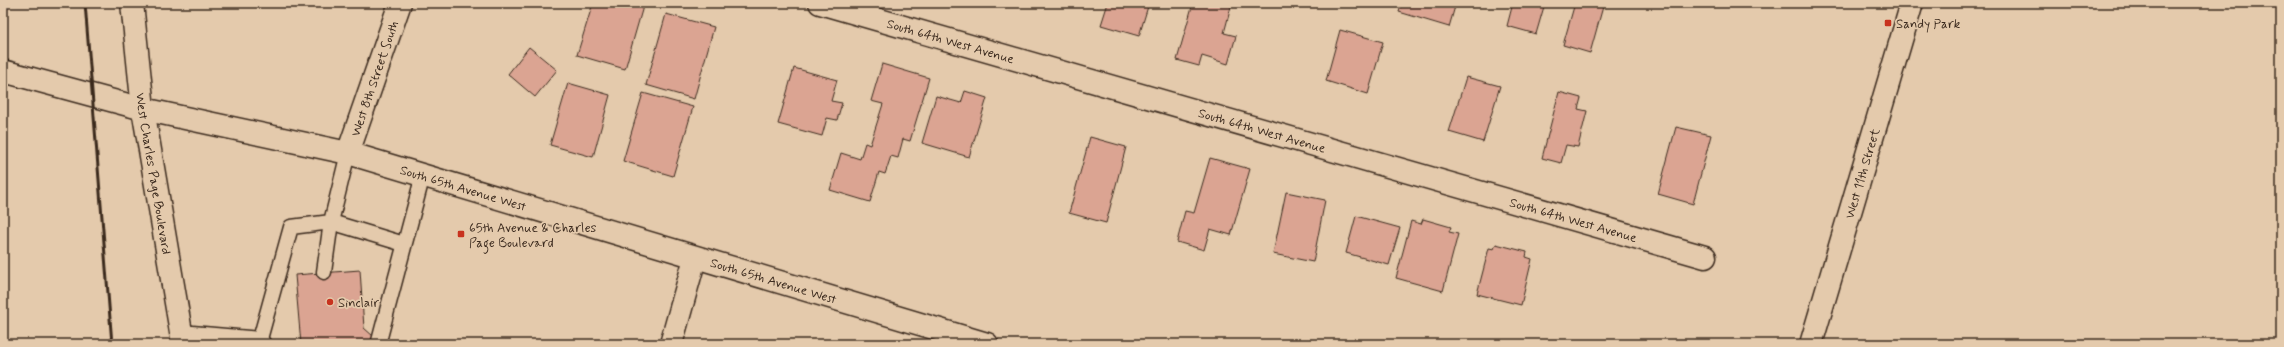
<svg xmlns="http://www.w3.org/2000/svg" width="2284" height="347" viewBox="0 0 2284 347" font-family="Mynerve,sans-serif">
	<rect width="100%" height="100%" fill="#e4caac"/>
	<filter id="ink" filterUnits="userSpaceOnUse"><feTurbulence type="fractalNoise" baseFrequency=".025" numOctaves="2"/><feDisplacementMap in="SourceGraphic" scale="8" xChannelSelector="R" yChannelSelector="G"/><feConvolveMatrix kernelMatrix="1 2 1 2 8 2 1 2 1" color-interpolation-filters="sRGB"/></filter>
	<g filter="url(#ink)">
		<g fill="#dba492" stroke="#3b2a1e">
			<path d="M593,3H644L625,69L577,55Z"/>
			<path d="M1108,3H1149L1139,36L1101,25Z"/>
			<path d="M1193,3H1232L1224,33L1236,36L1228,64L1202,56L1199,66L1177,60Z"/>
			<path d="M1402,3H1456L1449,27L1399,12Z"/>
			<path d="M1513,3H1545L1536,34L1507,26Z"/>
			<path d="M1575,3H1604L1590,53L1563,45Z"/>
			<path d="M666,14L714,27L694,99L646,85Z"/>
			<path d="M1340,30L1383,42L1368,94L1326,81Z"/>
			<path d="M529,47L557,70L535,97L508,74Z"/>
			<path d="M882,64L929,78L910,141L903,139L898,158L891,156L885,174L879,172L870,202L830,190L841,153L860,159L865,143L870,145L883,104L871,101Z"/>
			<path d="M794,68L837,80L831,101L842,103L837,120L827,118L822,136L778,124Z"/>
			<path d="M1466,77L1500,86L1483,142L1449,132Z"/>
			<path d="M568,83L610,95L593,157L550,145Z"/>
			<path d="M965,91L987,98L969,157L922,143L936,96L961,103Z"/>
			<path d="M1559,92L1581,98L1578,109L1587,111L1578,147L1566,145L1561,163L1542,158Z"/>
			<path d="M643,93L693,107L673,176L623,161Z"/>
			<path d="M1676,127L1711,135L1693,204L1658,194Z"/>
			<path d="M1090,137L1126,147L1106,223L1069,213Z"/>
			<path d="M1210,158L1250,169L1231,235L1210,229L1204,250L1177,242L1185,211L1194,213Z"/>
			<path d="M1286,192L1325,200L1313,262L1273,254Z"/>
			<path d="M1356,216L1400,228L1389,265L1346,253Z"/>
			<path d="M1423,219L1451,227L1449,232L1458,234L1443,291L1396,278L1411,221L1421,224Z"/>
			<path d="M1496,244L1527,252L1526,257L1532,259L1521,305L1477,294L1489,248L1494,249Z"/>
			<path d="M360,270L364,328L382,344H301L295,275Z"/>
		</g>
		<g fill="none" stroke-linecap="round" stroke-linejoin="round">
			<g stroke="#3b2a1e" stroke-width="17">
				<g id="lane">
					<path d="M324,272L331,222L404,244"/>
					<path d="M181,332L260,339L264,344"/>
					<path d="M260,339L291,227L331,222L348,153"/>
					<path d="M379,341L423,175"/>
				</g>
			</g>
			<g stroke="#3b2a1e" stroke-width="25">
				<g id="street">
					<path id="s1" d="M820,3L1705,257"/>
					<path id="s2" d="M143,109L348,153L987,344"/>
					<path id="s3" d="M348,153L400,3"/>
					<path d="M671,344L695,258"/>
					<path id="s4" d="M1811,344L1912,3"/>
				</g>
			</g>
			<g stroke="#3b2a1e" stroke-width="25">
				<g id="secondary">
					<path id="s5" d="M132,3L143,109L183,344"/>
					<path d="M3,71L143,109"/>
				</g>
			</g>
			<use href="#lane" stroke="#e4caac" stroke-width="14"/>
			<use href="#street" stroke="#e4caac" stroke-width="22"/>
			<use href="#secondary" stroke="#e4caac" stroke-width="22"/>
			<path stroke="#3b2a1e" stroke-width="3" d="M85,3L112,344"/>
		</g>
	</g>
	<g fill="#c8321e" stroke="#e4caac" stroke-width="1.5">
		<rect x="1884" y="19" width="8" height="8" rx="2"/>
		<rect x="457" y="230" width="8" height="8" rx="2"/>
		<circle cx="330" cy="302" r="4"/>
	</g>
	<g text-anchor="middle" stroke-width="3.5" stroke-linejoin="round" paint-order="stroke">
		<g font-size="13" fill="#3b2a1e" stroke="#e4caac" text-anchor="start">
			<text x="1896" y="28">Sandy Park</text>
			<text x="469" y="232">65th Avenue &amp; Charles<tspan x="469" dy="15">Page Boulevard</tspan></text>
			<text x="338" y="307">Sinclair</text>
		</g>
		<g font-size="13" fill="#3b2a1e" stroke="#e4caac">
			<text dy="5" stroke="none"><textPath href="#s1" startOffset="136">South 64th West Avenue</textPath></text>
			<text dy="5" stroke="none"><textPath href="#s3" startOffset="79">West 8th Street South</textPath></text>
			<text dy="5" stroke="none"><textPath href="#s1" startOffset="460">South 64th West Avenue</textPath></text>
			<text dy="5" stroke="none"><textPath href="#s5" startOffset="172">West Charles Page Boulevard</textPath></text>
			<text dy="5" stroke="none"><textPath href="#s4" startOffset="178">West 11th Street</textPath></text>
			<text dy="5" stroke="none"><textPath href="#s2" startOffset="330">South 65th Avenue West</textPath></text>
			<text dy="5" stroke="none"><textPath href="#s1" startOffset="784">South 64th West Avenue</textPath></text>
			<text dy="5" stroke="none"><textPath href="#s2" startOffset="654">South 65th Avenue West</textPath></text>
		</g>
	</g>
	<rect width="2284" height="347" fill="none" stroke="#e4caac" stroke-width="16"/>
	<rect x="8" y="8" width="2268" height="331" fill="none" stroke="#3b2a1e" stroke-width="1.5" filter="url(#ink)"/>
</svg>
